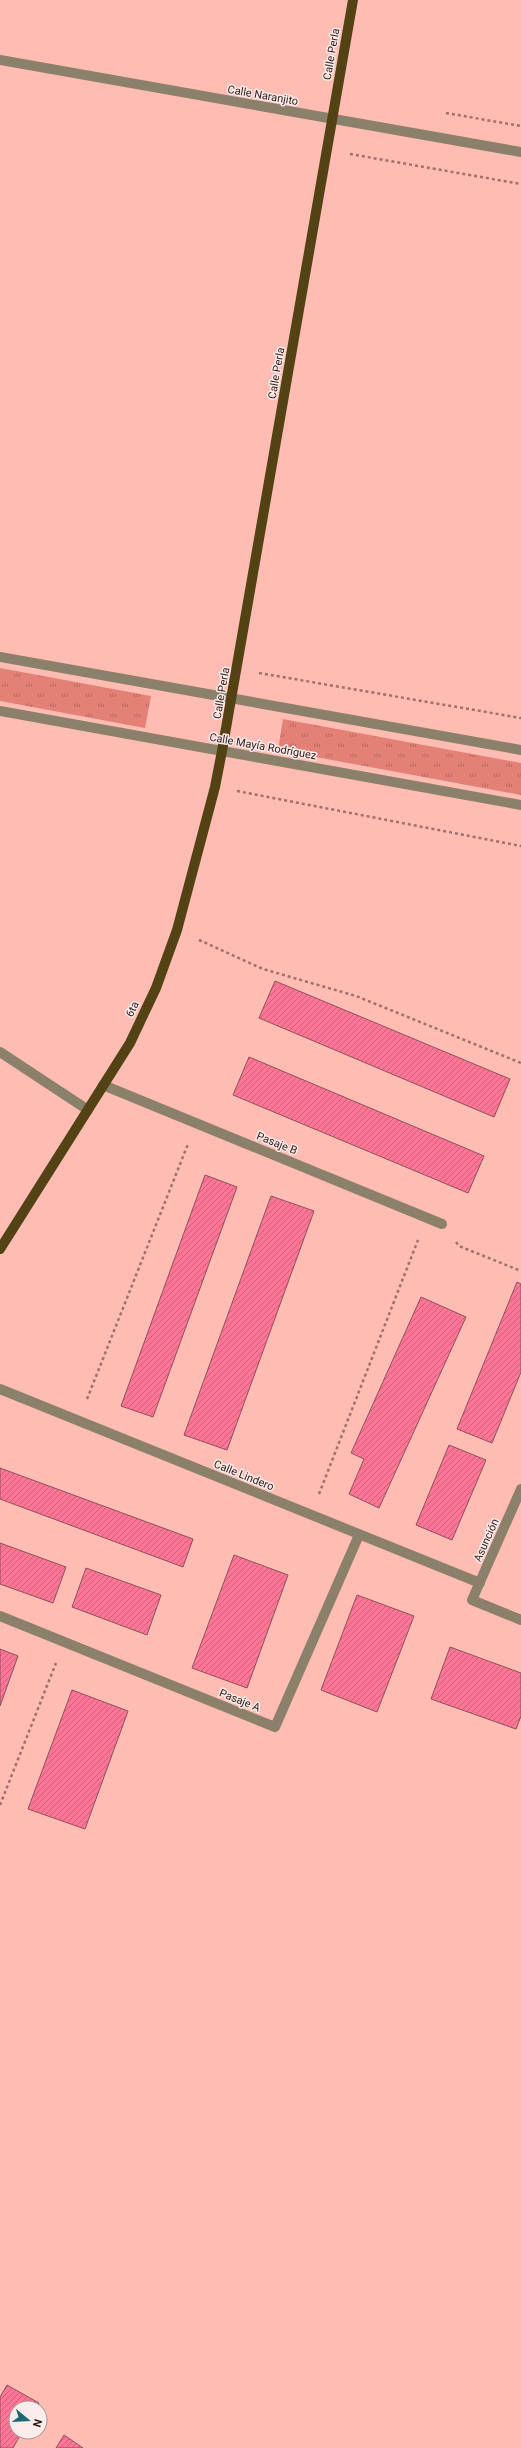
<svg xmlns="http://www.w3.org/2000/svg" width="521" height="2448" viewBox="0 0 521 2448" font-family="Roboto,sans-serif">
	<defs>
		<pattern id="grass-tufts" width="24" height="20" patternUnits="userSpaceOnUse"><rect width="24" height="20" fill="#e38176"/><path d="M3 7l-1-3M5 7V3M7 7l1-3M15 17l-1-3M17 17v-4M19 17l1-3" fill="none" stroke="#b86960"/></pattern>
		<pattern id="building-hatch" width="6" height="6" patternUnits="userSpaceOnUse"><rect width="6" height="6" fill="#ff7595"/><path d="M-1 1l2-2M0 6l6-6M5 7l2-2" fill="none" stroke="#cf5f78"/></pattern>
	</defs>
	<rect width="100%" height="100%" fill="#ffbcb3"/>
	<g fill="url(#grass-tufts)">
		<path d="M0,668L151,696L145,728L0,701Z"/>
		<path d="M283,719L521,763V795L278,750Z"/>
	</g>
	<g fill="url(#building-hatch)" stroke="#8b515d">
		<path d="M275,981L510,1079L494,1117L259,1018Z"/>
		<path d="M249,1057L484,1156L468,1193L233,1095Z"/>
		<path d="M205,1175L237,1187L153,1417L121,1406Z"/>
		<path d="M271,1196L314,1211L227,1450L184,1435Z"/>
		<path d="M517,1282L521,1284V1372L492,1443L457,1429Z"/>
		<path d="M421,1297L466,1317L379,1508L349,1494L364,1459L351,1453Z"/>
		<path d="M449,1445L486,1460L452,1540L416,1525Z"/>
		<path d="M0,1468L193,1539L183,1567L0,1499Z"/>
		<path d="M0,1543L66,1567L53,1603L0,1584Z"/>
		<path d="M234,1555L288,1575L247,1688L192,1668Z"/>
		<path d="M86,1568L161,1595L147,1635L72,1607Z"/>
		<path d="M357,1595L414,1616L377,1712L321,1690Z"/>
		<path d="M450,1647L521,1673V1716L516,1729L431,1699Z"/>
		<path d="M0,1649L18,1656L0,1706Z"/>
		<path d="M72,1690L128,1711L85,1829L28,1809Z"/>
		<path d="M7,2385L39,2403L36,2408H16V2432H22L13,2448H0V2397Z"/>
		<path d="M64,2435L83,2448H56Z"/>
	</g>
	<g fill="none" stroke-linecap="round" stroke-linejoin="round">
		<g stroke="#a0706a" stroke-width="2.5" stroke-dasharray="3 3" stroke-linecap="butt">
			<path d="M446,113L521,126"/>
			<path d="M350,154L521,184"/>
			<path d="M259,673L521,718"/>
			<path d="M237,791L521,846"/>
			<path d="M199,940L263,969L356,996L521,1063"/>
			<path d="M456,1242L459,1246L521,1271"/>
			<path d="M87,1399L188,1144"/>
			<path d="M319,1494L418,1240"/>
			<path d="M0,1805L56,1663"/>
		</g>
		<g stroke="#8b816a" stroke-width="10">
			<path d="M0,60L521,152"/>
			<path d="M0,657L521,750"/>
			<path d="M0,711L521,805"/>
			<path d="M0,1052L88,1110"/>
			<path d="M103,1085L442,1224"/>
			<path d="M0,1389L480,1583"/>
			<path d="M521,1489L472,1600L521,1620"/>
			<path d="M0,1616L275,1727L359,1535"/>
		</g>
		<path stroke="#534214" stroke-width="10" d="M0,1249L130,1043L156,988L177,930L215,787L222,751L353,0"/>
	</g>
	<g text-anchor="middle" stroke-width="3" stroke-linejoin="round" paint-order="stroke">
		<g font-size="11" fill="#301815" stroke="#faecea">
			<text transform="translate(331 54) rotate(-80)" y="4">Calle Perla</text>
			<text transform="translate(263 95) rotate(10)" y="4">Calle Naranjito</text>
			<text transform="translate(276 373) rotate(-80)" y="4">Calle Perla</text>
			<text transform="translate(221 693) rotate(-80)" y="4">Calle Perla</text>
			<text transform="translate(263 746) rotate(10)" y="4">Calle Mayía Rodríguez</text>
			<text transform="translate(132 1009) rotate(-65)" y="4">6ta</text>
			<text transform="translate(277 1143) rotate(22)" y="4">Pasaje B</text>
			<text transform="translate(244 1475) rotate(22)" y="4">Calle Lindero</text>
			<text transform="translate(486 1540) rotate(-66)" y="4">Asunción</text>
			<text transform="translate(240 1700) rotate(22)" y="4">Pasaje A</text>
		</g>
	</g>
	<g transform="translate(28 2420) rotate(108)"><circle r="19" fill="#faecea" stroke="#a99795"/>
	<path d="M0-3L7 15L0 10L-7 15Z" fill="#1e6872"/>
	<text y="-6" font-size="11" font-weight="bold" text-anchor="middle" fill="#301815">N</text>
	</g>
</svg>
